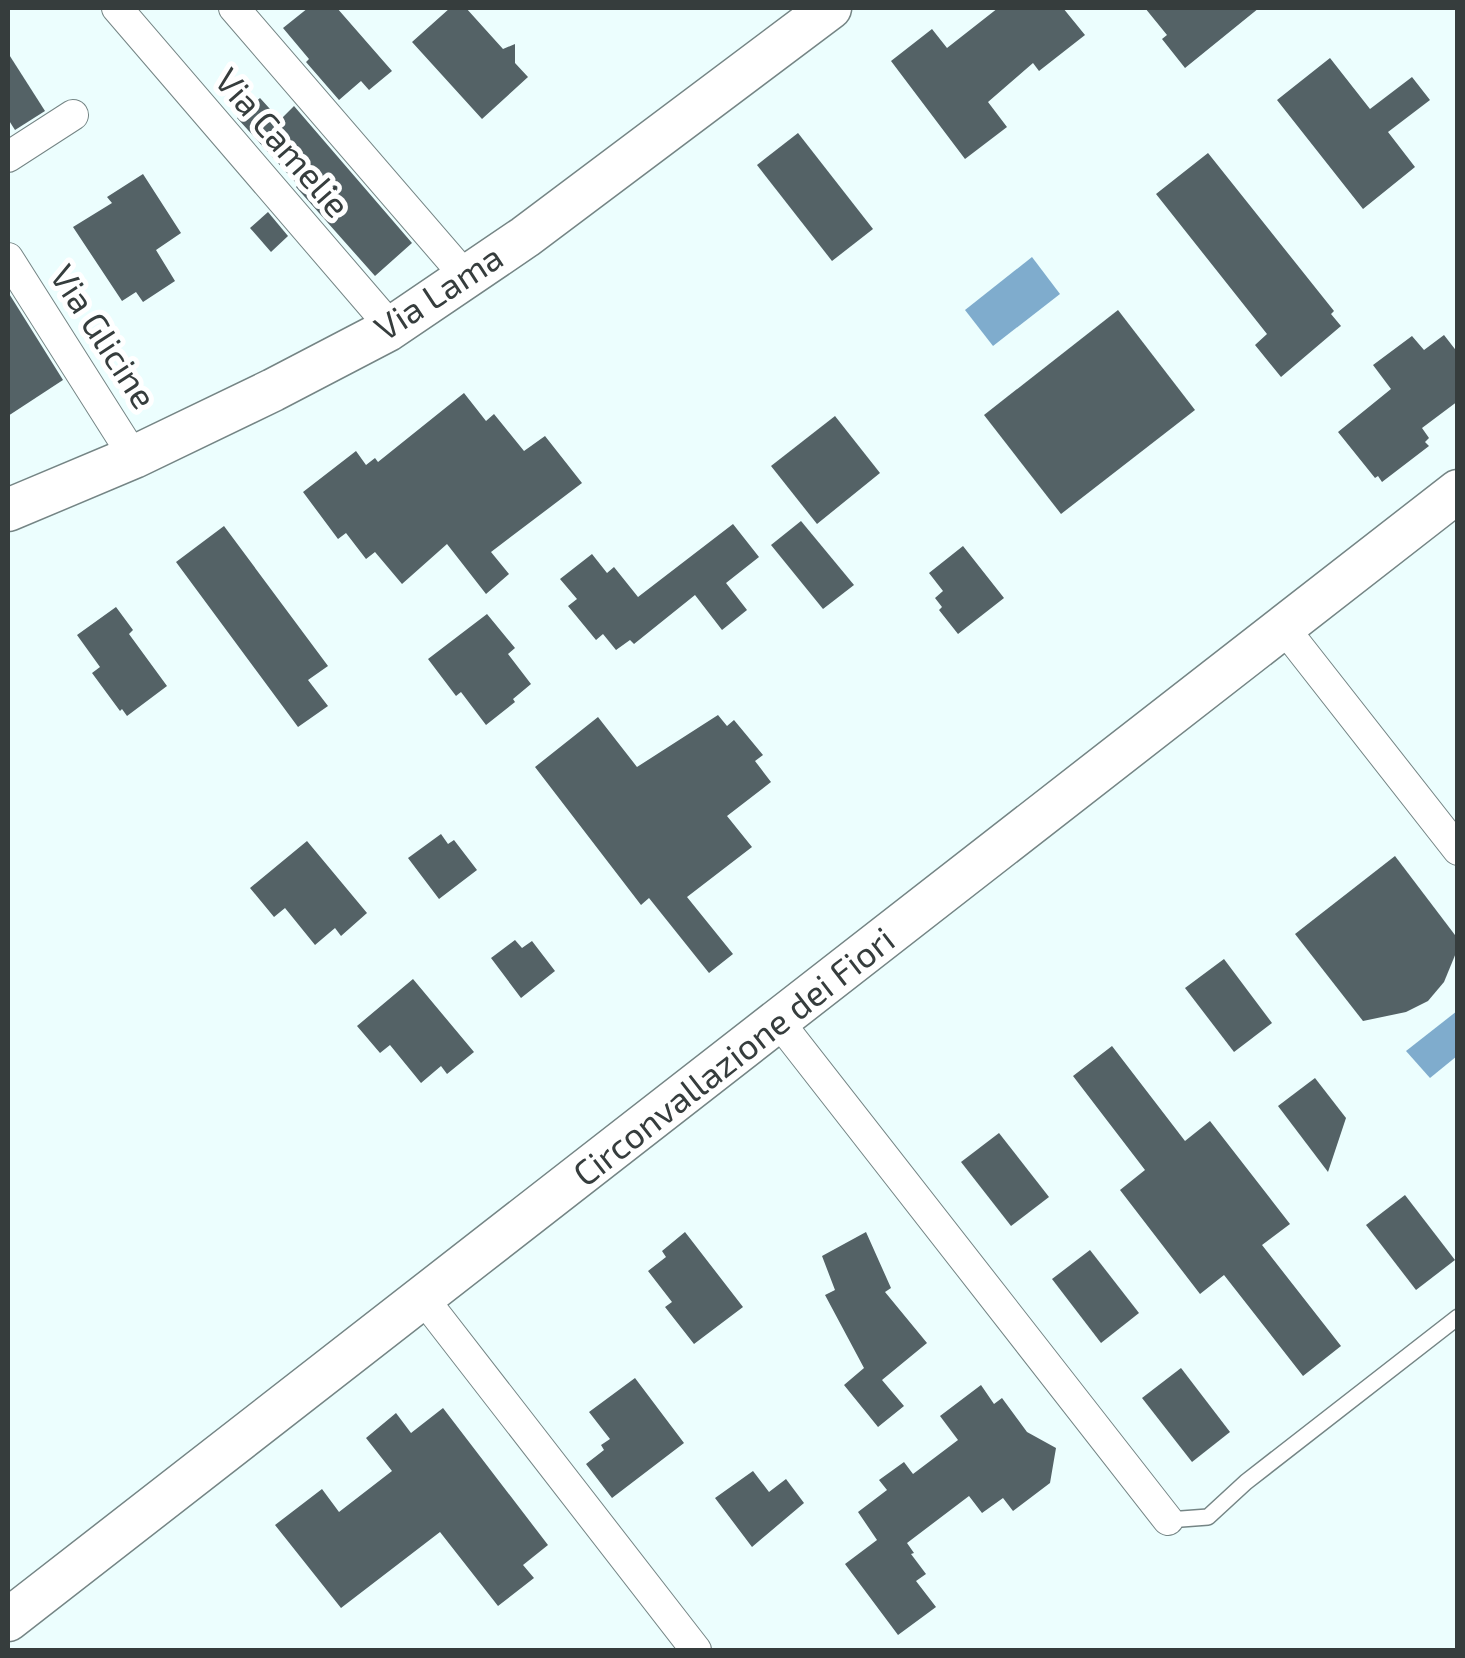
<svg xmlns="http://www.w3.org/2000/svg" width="1465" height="1658" viewBox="0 0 1465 1658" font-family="'Exo 2',sans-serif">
	<rect width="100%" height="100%" fill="#ecfefe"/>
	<g fill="#7faccd">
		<path d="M1032,257L1060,294L993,346L965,310Z"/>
		<path d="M1457,1011V1056L1430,1078L1406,1051Z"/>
	</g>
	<g fill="#546266">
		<path d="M308,8H337L392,71L369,90L361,81L339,100L306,62L309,59L283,28Z"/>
		<path d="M450,8H466L503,49L515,44V63L528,77L482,119L412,42Z"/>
		<path d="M998,8H1063L1085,35L1039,71L1033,63L988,102L1007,127L965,159L891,61L932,29L947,48Z"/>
		<path d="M1145,8H1259L1185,68L1162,39L1167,35Z"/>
		<path d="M8,53L45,111L15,130L8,119Z"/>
		<path d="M1330,58L1370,109L1412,77L1430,100L1388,132L1415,167L1363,209L1277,100Z"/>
		<path d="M260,98L280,120L294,106L412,243L375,276L296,187L298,185L237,118Z"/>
		<path d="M798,133L873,229L832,261L757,165Z"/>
		<path d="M1208,153L1334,311L1331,314L1341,326L1281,377L1255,345L1267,334L1156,194Z"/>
		<path d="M143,174L181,233L156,250L175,281L143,302L136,292L122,301L73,227L112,203L107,197Z"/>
		<path d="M268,212L288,236L271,252L250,228Z"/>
		<path d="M8,292L63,380L8,416Z"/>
		<path d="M1118,310L1195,410L1061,514L984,415Z"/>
		<path d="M1444,335L1458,353V401L1422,428L1429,438L1425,442L1429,446L1382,482L1378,476L1375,478L1338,432L1391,389L1373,365L1412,336L1424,350Z"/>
		<path d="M464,393L486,421L494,414L524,451L545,436L582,483L491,552L509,574L486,594L447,544L402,584L375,552L366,559L346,533L338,539L303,492L356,451L366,465L375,458L378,462Z"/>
		<path d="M835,416L880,473L817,524L771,466Z"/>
		<path d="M801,521L854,585L823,609L771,545Z"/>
		<path d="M733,524L759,557L726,583L747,610L722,630L695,595L634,644L630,640L616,650L603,634L596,640L568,606L577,599L560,579L592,554L607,573L614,567L638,597Z"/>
		<path d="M224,526L328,666L308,680L328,706L298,727L176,562Z"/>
		<path d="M963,546L1004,598L958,634L939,610L942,607L935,598L943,591L929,573Z"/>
		<path d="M116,607L133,630L129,634L167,686L127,716L122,709L120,711L92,673L100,667L77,635Z"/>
		<path d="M487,614L515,648L508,654L531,684L513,699L515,702L486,725L461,692L456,696L428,659Z"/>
		<path d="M718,715L727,726L734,720L763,755L755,761L771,782L727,816L752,847L687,897L733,954L709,973L649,898L641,905L535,767L598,717L637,767Z"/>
		<path d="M441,834L448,844L454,840L477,870L439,899L408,858Z"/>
		<path d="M307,841L367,913L341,936L335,928L315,945L285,908L274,917L250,888Z"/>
		<path d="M1395,856L1458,939V948L1444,982L1428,1001L1406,1012L1363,1021L1295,934Z"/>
		<path d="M515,940L522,948L532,941L555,971L521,998L491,958Z"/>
		<path d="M1224,959L1272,1023L1234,1052L1185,988Z"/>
		<path d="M413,979L474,1052L447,1074L441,1066L421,1083L390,1045L380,1053L357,1026Z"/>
		<path d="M1112,1046L1185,1141L1210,1121L1290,1224L1262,1245L1341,1346L1303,1376L1224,1275L1200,1294L1120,1190L1145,1170L1073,1076Z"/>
		<path d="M1315,1078L1346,1118L1328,1172L1278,1106Z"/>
		<path d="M999,1133L1049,1197L1011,1226L961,1162Z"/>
		<path d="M1405,1195L1455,1260L1416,1290L1366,1225Z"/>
		<path d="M685,1232L743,1307L694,1344L665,1307L672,1302L648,1271L666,1257L662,1251Z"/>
		<path d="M866,1232L891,1288L885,1292L927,1343L882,1380L904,1406L878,1427L844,1385L864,1368L825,1295L835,1290L822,1256Z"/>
		<path d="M1090,1250L1139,1313L1101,1343L1052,1279Z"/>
		<path d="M1181,1368L1230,1432L1192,1462L1142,1398Z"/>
		<path d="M635,1378L684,1443L612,1498L586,1464L604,1450L601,1445L610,1439L589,1412Z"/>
		<path d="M981,1385L994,1404L1002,1398L1027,1432L1056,1448L1050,1483L1013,1511L1003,1498L982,1513L969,1496L907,1543L914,1553L911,1554L926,1574L916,1581L936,1607L898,1635L845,1564L877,1540L858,1512L887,1490L879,1480L904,1462L913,1474L958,1440L940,1416Z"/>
		<path d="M443,1408L548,1545L523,1565L534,1578L498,1606L440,1532L341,1608L275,1525L322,1489L339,1512L392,1471L366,1438L396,1413L411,1433Z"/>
		<path d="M753,1471L769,1492L786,1479L804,1503L752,1547L715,1498Z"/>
	</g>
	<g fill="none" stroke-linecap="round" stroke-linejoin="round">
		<g stroke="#758585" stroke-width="18">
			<path id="lane" d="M1168,1520L1208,1517L1246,1482L1458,1317"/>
		</g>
		<g stroke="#758585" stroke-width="32">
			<g id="street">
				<path d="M117,8L391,327"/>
				<path d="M234,8L466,277"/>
				<path d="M8,157L73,115"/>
				<path d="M8,258L134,457"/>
				<path d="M1284,628L1458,850"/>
				<path d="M779,1022L1168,1520"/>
				<path d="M423,1298L696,1650"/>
			</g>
		</g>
		<g stroke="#758585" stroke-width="45">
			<g id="secondary">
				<path d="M8,510L134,457L273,390L388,330L525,237L830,8"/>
				<path d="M8,1620L1458,491"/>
			</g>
		</g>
		<use href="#lane" stroke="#fff" stroke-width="15"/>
		<use href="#street" stroke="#fff" stroke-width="30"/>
		<use href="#secondary" stroke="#fff" stroke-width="42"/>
	</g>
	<g text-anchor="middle" stroke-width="10" stroke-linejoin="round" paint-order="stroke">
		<g font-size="35" fill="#363d3d" stroke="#fff">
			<text transform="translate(282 143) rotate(49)" y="12">Via Camelie</text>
			<text transform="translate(439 293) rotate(-33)" y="12">Via Lama</text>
			<text transform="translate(103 337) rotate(57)" y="12">Via Glicine</text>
			<text transform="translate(734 1057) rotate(-38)" y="12">Circonvallazione dei Fiori</text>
		</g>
	</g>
	<rect width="1465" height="1658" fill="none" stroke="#363d3d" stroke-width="20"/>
</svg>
